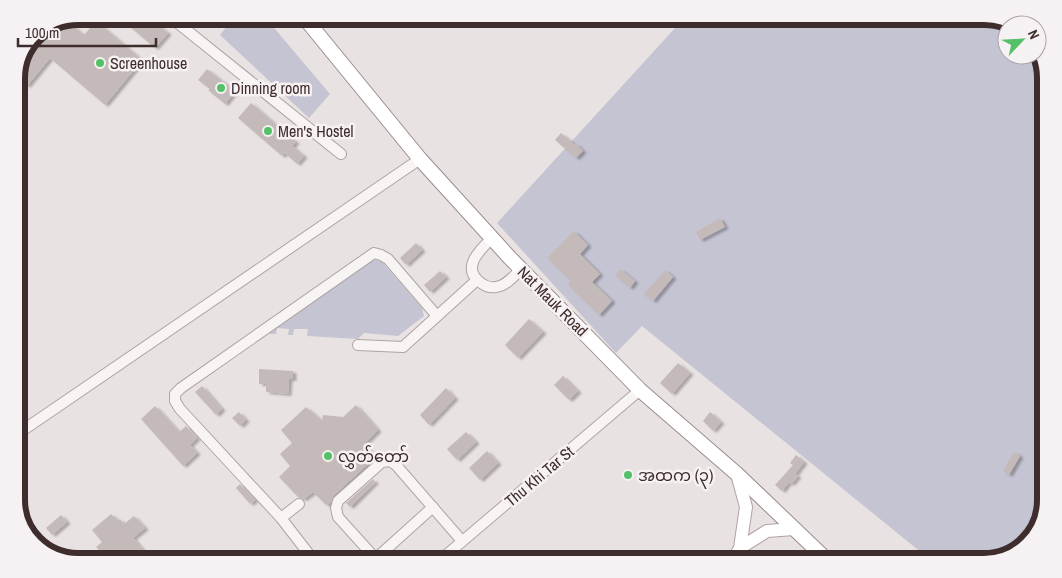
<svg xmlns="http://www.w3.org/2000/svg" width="1062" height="578" viewBox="0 0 1062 578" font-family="'Archivo Narrow','Noto Sans Myanmar',sans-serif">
	<defs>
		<filter id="shadow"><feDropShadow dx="3.5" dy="2" stdDeviation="1" flood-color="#0004"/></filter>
	</defs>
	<rect width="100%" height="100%" fill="#e9e2e2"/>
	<g fill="#c5c4d2">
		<path d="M235,16H264L330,94L309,118L220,35Z"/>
		<path d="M686,16H984L1012,23L1014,25H1007V55H1037V48L1046,74L1039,528L1018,552L984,562H933L642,326L616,353L497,223Z"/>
		<path d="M376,260L382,262L422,308L424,316L398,336L364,333L358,339L307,336L308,329H294L293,335H288L289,329L277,328L276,334H270L269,331L371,261Z"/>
	</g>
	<g fill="#c5baba" filter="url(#shadow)">
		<path d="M117,16H147L168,33L155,48Z"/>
		<path d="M67,21L84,35L96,21L142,60L105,105L50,58L27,86L16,77L20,65L52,27Z"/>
		<path d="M207,69L235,91L225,104L208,90L210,89L198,80Z"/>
		<path d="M251,103L296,142L292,146L304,156L297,164L285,153L282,156L238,118Z"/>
		<path d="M561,133L575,145L576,144L583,151L576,158L555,140Z"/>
		<path d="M720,218L725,227L700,240L696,232Z"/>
		<path d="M574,231L588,245L580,254L600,274L592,282L612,301L599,315L568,285L571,281L547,258Z"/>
		<path d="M416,243L422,250L406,265L400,258Z"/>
		<path d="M620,269L635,281L630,288L615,275Z"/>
		<path d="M665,270L673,277L653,301L644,294Z"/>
		<path d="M440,271L446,277L430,292L424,285Z"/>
		<path d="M529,319L543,332L518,358L505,345Z"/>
		<path d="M678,363L690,373L672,394L660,383Z"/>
		<path d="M259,369L293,371V379H289L288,394L266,392V384H259Z"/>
		<path d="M563,376L578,391L569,400L554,385Z"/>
		<path d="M202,386L222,409L216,415L195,392Z"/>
		<path d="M446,388L455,398L429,425L420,415Z"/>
		<path d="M356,405L378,430L364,444L375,457L333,496L331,502L326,505L313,492L304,499L298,497L279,477L290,466L280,454L292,443L281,430L306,407L322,421L323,415L343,417Z"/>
		<path d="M155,406L179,432L186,426L197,438L190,445L197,453L183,466L141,419Z"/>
		<path d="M239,412L246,420L240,426L232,418Z"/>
		<path d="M710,412L721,422L713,431L703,421Z"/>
		<path d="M466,432L476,442L457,460L447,449Z"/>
		<path d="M487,451L498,463L480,480L469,468Z"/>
		<path d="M1014,452L1020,456L1009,475L1003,471Z"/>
		<path d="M796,455L804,462L795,474L798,476L791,484L789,482L782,491L775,485L793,465L790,463Z"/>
		<path d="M373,479L375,482L350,507L346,503Z"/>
		<path d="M240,484L255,500L250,504L236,488Z"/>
		<path d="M111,514L118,521L120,519L124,524L134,516L145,528L133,538L153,562H120L109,549L103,554L96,547L102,542L92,530Z"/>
		<path d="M61,515L67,522L52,535L46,528Z"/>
	</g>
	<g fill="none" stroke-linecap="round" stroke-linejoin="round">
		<g stroke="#afa4a4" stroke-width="12">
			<g id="minor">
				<path d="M169,16L341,154"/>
				<path d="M492,238C480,250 460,268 481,283C485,286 491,288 496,287C506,286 514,276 521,269"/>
				<path d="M358,345L403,347L477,280"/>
				<path d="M16,435L420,159"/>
				<path d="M281,518L299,504"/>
				<path d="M375,558L338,517L336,508L338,501L382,462L390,461L396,465L462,541"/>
				<path d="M315,562L281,518L180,409L175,401V394L181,388L374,253L381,255L388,259L437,316"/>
				<path d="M372,562L433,507"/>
				<path d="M438,562L640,390"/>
			</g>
		</g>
		<g stroke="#b3a2a3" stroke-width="14">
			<g id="major">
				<path d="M740,548L767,531L794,529"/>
				<path d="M732,562L740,548L746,507L737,474"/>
			</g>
		</g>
		<g stroke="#9e8b8c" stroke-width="16">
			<path id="highway" d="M303,16L420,159L510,258L640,390L737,474L829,562"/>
		</g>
		<use href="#minor" stroke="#f8f4f4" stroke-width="10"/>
		<use href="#major" stroke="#fff" stroke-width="12"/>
		<use href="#highway" stroke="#fff" stroke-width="14"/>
	</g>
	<g fill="#54c169" stroke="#f6f1f2" stroke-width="2">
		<circle cx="100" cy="63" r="5"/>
		<circle cx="221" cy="88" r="5"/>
		<circle cx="268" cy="131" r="5"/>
		<circle cx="328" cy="456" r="5"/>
		<circle cx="628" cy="475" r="5"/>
	</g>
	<g text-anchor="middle" stroke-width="5" stroke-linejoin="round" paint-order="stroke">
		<g font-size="16" fill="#3f2c2c" stroke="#f6f1f2" text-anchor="start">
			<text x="110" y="69">Screenhouse</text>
			<text x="231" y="94">Dinning room</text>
			<text x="278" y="137">Men's Hostel</text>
			<text x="338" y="462">လွှတ်တော်</text>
			<text x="638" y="481">အထက (၃)</text>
		</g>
		<g font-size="16" fill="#3f2c2c" stroke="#f6f1f2">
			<text transform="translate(553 301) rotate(45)" y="6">Nat Mauk Road</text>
			<text transform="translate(539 476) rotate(-40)" y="6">Thu Khi Tar St</text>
		</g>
	</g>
	<path d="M0 0H1062V578H0ZM78 25H984A53 53 0 0 1 1037 78V500A53 53 0 0 1 984 553H78A53 53 0 0 1 25 500V78A53 53 0 0 1 78 25Z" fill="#f6f1f2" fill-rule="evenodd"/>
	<path fill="none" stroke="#3f2c2c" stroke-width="6" d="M78 25H984A53 53 0 0 1 1037 78V500A53 53 0 0 1 984 553H78A53 53 0 0 1 25 500V78A53 53 0 0 1 78 25Z"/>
	<g transform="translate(1022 40) rotate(65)"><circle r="24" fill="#f6f1f2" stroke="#ada2a3"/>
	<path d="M0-4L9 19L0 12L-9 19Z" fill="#54c169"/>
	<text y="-8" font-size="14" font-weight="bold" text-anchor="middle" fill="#3f2c2c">N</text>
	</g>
	<path d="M18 38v8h138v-8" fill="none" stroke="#3f2c2c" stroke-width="2.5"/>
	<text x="25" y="38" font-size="15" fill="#3f2c2c" stroke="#f6f1f2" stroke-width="4" paint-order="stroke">100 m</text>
</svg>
